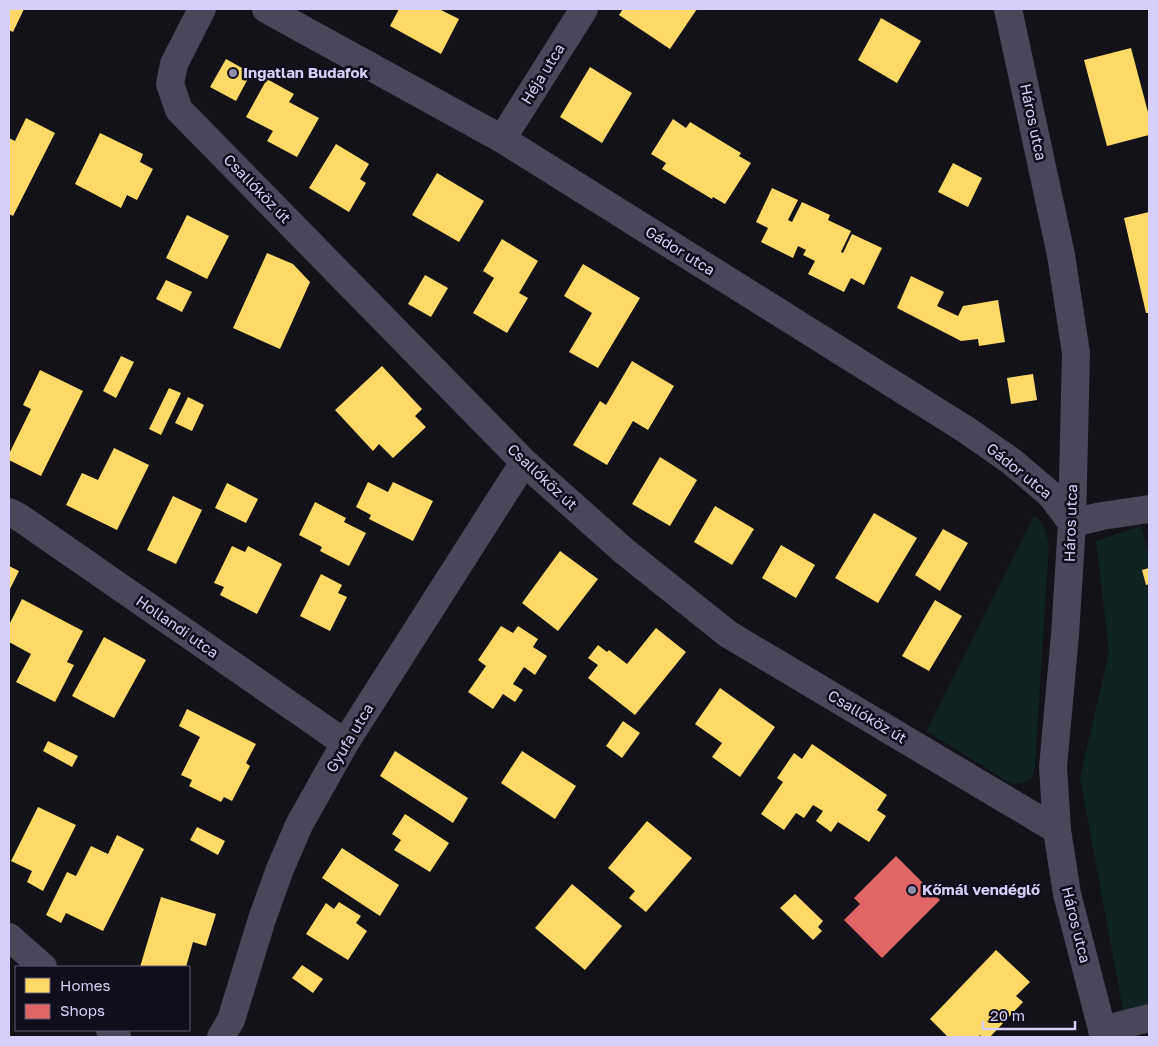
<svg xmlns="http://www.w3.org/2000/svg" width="1158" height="1046" viewBox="0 0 1158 1046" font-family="'Golos Text',sans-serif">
	<rect width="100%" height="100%" fill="#131218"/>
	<g fill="#112223">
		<path d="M1034,515C1045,524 1045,531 1049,544L1035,766C1032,783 1027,782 1012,784L926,731Z"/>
		<path d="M1141,526L1149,554V1007L1123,1010L1080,778L1109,652L1096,541Z"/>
	</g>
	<g fill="#ffd966">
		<path d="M9,9H24L13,32L9,30Z"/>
		<path d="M399,9H439L459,19L441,54L390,26Z"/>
		<path d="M623,9H697L670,49L619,15Z"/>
		<path d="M881,18L921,41L897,83L858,60Z"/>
		<path d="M1131,48L1149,116V135L1107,146L1084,60Z"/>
		<path d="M226,59L251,73L236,101L210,87Z"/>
		<path d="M590,67L632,93L602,143L560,117Z"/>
		<path d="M267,79L294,94L289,102L319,118L297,157L267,141L273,131L246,117Z"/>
		<path d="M26,118L55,133L13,216L9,214V161L10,159H9V138L15,141Z"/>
		<path d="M673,119L686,128L690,122L741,153L739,156L751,163L725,204L713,197L712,199L662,169L666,163L651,154Z"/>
		<path d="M100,133L143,154L140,162L153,169L137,200L127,195L121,208L75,184Z"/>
		<path d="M336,144L369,164L360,179L366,183L349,212L309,188Z"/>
		<path d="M953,163L982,178L968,207L938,192Z"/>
		<path d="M437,173L484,201L459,242L412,215Z"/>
		<path d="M772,188L798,200L788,220L792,222L802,202L830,215L828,220L851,231L841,252L843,253L852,234L882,248L864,285L851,278L844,292L808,274L815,261L803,255L806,250L798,246L793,258L761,242L768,228L756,222Z"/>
		<path d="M1149,212V313H1146L1124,218Z"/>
		<path d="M187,215L229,236L207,279L166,258Z"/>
		<path d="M502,239L538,261L519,293L528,298L507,333L473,313L494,278L483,271Z"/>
		<path d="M267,253L293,264L310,282L280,349L233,328Z"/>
		<path d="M583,264L640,298L598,368L569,352L592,313L564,296Z"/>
		<path d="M425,275L448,288L431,317L408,304Z"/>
		<path d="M911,276L944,292L937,306L958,316L963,306L998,300L1005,342L979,346L978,339L961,341L897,308Z"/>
		<path d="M166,280L192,292L182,312L156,299Z"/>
		<path d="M121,356L134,362L116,398L103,391Z"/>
		<path d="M632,361L674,386L648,430L633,421L607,465L573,445L600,401L606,405Z"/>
		<path d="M382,366L422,409L415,416L426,427L393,458L379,444L373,451L335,410Z"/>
		<path d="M40,370L83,391L41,476L9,460V454L31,409L23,405Z"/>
		<path d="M1033,374L1037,400L1011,404L1007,378Z"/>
		<path d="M169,388L181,393L161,435L149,429Z"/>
		<path d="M188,397L204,405L192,431L175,423Z"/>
		<path d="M114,448L149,465L117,530L66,505L82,473L98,480Z"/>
		<path d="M660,457L697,480L670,526L632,504Z"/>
		<path d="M368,482L388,492L393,482L433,501L413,541L369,519L371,515L356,507Z"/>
		<path d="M227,483L258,499L246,523L215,508Z"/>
		<path d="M173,496L202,510L176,564L147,550Z"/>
		<path d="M315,502L346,518L344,522L366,533L349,566L320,551L322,547L299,535Z"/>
		<path d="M715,506L754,529L732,565L694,542Z"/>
		<path d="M874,513L917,538L878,603L835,578Z"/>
		<path d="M943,529L968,543L940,591L915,575Z"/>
		<path d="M781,545L815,565L796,598L762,578Z"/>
		<path d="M232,546L245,552L248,546L282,564L257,614L220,595L224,587L214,583Z"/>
		<path d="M560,551L598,579L558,631L522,603Z"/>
		<path d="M9,566L19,571L9,591Z"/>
		<path d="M1149,568V584L1146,585L1142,570Z"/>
		<path d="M321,574L342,585L338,593L347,597L330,631L300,616Z"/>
		<path d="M22,599L83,631L67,662L74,665L55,702L16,682L31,654L9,642V625Z"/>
		<path d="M935,600L962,616L929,671L902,656Z"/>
		<path d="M501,626L513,633L518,626L538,639L533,647L547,656L535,675L524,667L513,684L523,690L515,702L503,694L493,709L468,692L486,666L478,660Z"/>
		<path d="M656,628L686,652L635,715L588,678L598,665L588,658L598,645L607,652L609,650L627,664Z"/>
		<path d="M104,637L146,660L114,718L72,696Z"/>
		<path d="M720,688L775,727L740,777L712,757L722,743L695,724Z"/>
		<path d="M187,709L256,744L246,763L250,766L232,801L224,797L221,802L189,786L192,780L181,775L200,737L179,726Z"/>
		<path d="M623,721L640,733L622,758L606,746Z"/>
		<path d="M48,741L78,756L72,767L43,751Z"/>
		<path d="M812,744L887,795L877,810L886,816L869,842L838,822L831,832L816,821L823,811L813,805L804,818L796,813L784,830L761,814L783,782L777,778L794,753L802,759Z"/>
		<path d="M395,751L468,798L453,823L380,776Z"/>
		<path d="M522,751L576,786L555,819L501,783Z"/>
		<path d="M38,807L76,825L43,891L27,882L32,871L11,861Z"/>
		<path d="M405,814L449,843L430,872L394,850L401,840L392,834Z"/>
		<path d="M647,821L692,858L646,912L629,898L635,891L608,868Z"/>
		<path d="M197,827L225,841L218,855L190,840Z"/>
		<path d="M117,835L144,849L103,931L66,913L61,923L46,915L67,872L76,876L91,846L108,854Z"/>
		<path d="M342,848L399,885L380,916L322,878Z"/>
		<path d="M572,884L622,926L585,970L535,928Z"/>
		<path d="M795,894L823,921L818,927L822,931L813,940L780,908Z"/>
		<path d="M161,897L216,914L206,946L193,942L186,967H140Z"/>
		<path d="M339,902L361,916L356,923L367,931L348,960L306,934L326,903L334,909Z"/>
		<path d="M996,950L1030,982L1016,996L1023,1002L990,1037H982L980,1035L978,1037H948L930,1019Z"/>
		<path d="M302,965L323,979L313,993L292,978Z"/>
	</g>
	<path fill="#e06666" d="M896,856L940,900L882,958L844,920L860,904L854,898Z"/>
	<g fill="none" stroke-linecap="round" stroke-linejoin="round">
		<g stroke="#494758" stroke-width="28">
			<path d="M202,9L174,64L170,84L179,110L524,462L624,551L728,634L1057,830"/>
			<path d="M266,9L502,139L965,429L1011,461L1051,495L1072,523"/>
			<path d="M1008,9L1061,255L1076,353L1072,523L1065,635L1053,767L1057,830L1067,894L1104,1037"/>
			<path d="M502,139L584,9"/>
			<path d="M9,512L19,517L345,743"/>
			<path d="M1072,523L1102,516L1149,509"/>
			<path d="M9,937L43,967"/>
			<path d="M110,1030L117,1037"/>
			<path d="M1102,1030L1149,1018"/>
			<path d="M221,1037L231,1020L262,919L280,869L299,825L345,743L524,462"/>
		</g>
	</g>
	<g fill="#928caa" stroke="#110e1c" stroke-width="2">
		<circle cx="233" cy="73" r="5"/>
		<circle cx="912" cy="890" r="5"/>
	</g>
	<g text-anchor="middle" stroke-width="5" stroke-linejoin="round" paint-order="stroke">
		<g font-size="15" font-weight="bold" fill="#d7cef9" stroke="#110e1c" text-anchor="start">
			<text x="243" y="78">Ingatlan Budafok</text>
			<text x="922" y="895">Kőmál vendéglő</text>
		</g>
		<g font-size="15" fill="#d7cef9" stroke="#110e1c">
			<text transform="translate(543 74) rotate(-58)" y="5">Héja utca</text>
			<text transform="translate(1033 122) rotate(78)" y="5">Háros utca</text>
			<text transform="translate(257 189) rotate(46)" y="5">Csallóköz út</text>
			<text transform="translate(680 251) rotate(32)" y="5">Gádor utca</text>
			<text transform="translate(1019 471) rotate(39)" y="5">Gádor utca</text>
			<text transform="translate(542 477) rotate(43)" y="5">Csallóköz út</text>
			<text transform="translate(1071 523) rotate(-88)" y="5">Háros utca</text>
			<text transform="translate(177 627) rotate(35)" y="5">Hollandi utca</text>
			<text transform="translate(867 717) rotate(31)" y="5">Csallóköz út</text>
			<text transform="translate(350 738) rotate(-59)" y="5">Gyufa utca</text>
			<text transform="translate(1076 925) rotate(76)" y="5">Háros utca</text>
		</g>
	</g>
	<rect width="1158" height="1046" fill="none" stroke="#d7cef9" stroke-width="20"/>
	<rect x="15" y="966" width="175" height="65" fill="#110e1c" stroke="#605b74"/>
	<rect x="25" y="978" width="25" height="15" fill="#ffd966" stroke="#605b74"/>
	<text x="60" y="991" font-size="15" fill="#d7cef9">Homes</text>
	<rect x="25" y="1004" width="25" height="15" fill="#e06666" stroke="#605b74"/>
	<text x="60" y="1016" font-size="15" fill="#d7cef9">Shops</text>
	<path d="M983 1021v8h92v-8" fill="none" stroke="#d7cef9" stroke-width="2.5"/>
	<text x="990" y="1021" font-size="15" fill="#d7cef9" stroke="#110e1c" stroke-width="4" paint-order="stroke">20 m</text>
</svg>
